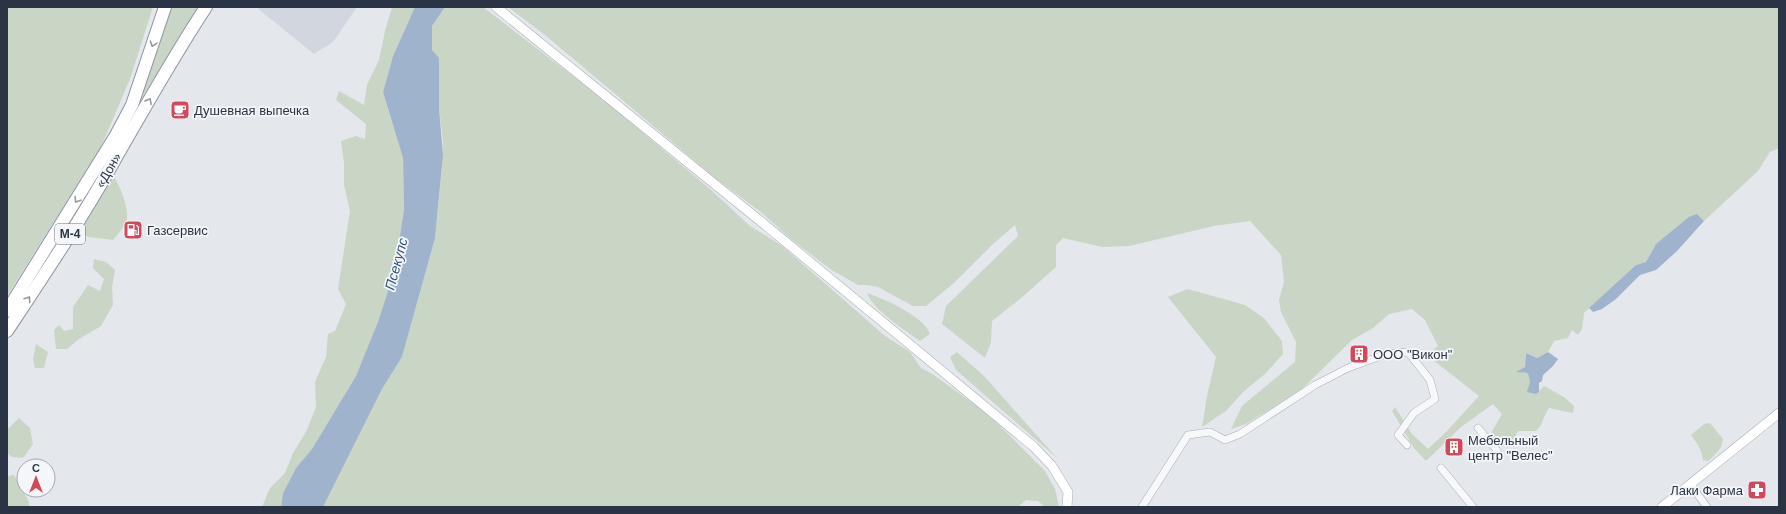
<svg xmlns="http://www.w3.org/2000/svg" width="1786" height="514" viewBox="0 0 1786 514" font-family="Arial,sans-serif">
	<rect width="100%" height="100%" fill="#e4e7ec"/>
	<path fill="#d2d6de" d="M256,7H357L333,42L314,54Z"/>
	<g fill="#c9d6c5">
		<path d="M7,7H153L130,79L101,147L7,296Z"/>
		<path d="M171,7H200L141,99Z"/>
		<path d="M392,7H415L393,56L383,92L403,158L404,210L394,273L379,322L356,376L312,449L296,468L283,493L281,507H262L270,488L285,473L293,453L306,432L316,407L315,382L326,357L328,334L335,331L346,304L338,289L350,211L344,185V163L341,141L356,136L365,139L366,124L336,100L339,91L364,105L367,85L379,60L385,31Z"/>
		<path d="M445,7H483L605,101L710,189L750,226L781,245L885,336L910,352L921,368L931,373L977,406L997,423L1045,471L1055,489L1059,507H1045L1038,501L1026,500L1018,507H323L382,389L402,357L435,238L442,169L443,141L432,50V26Z"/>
		<path d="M508,7H1779V148L1770,152L1758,171L1704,221L1697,214L1656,244L1646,262L1636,265L1584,313L1582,329L1578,335L1572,330L1568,338L1554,341L1548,352L1537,358L1526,353L1525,367L1517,372L1528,373L1536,394L1544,386L1564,397L1574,406L1573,413L1549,408C1543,416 1543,425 1536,431H1518L1510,447L1500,445L1491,433L1502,414L1493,404L1461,427L1426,461L1414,448L1392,411L1395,407L1412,434L1428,449L1447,431L1479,396L1433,360L1428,354L1438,346L1425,320L1412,309L1389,314L1373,328L1352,340L1302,389L1246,424L1231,429L1242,406L1295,362L1296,342L1281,312L1279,300L1284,282L1281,255L1250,221L1214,226L1129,246L1102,247L1063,238L1056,245V267L1020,299L992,321L991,342L985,358L942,324L946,306L1018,236L1015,225L993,244L954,283L926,306H913L878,287L866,285H858L830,269L791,239L762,213L715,178L545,35Z"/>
		<path d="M113,177C119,180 129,211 127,218C126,226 118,234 113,240L89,237L79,233Z"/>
		<path d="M94,259L106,262L115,270L112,287L113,305L101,326L79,339L67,349H56L54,330L59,325L64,331L73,329V307L88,285L100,291L104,279L93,268Z"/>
		<path d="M1188,289L1245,305L1264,318L1282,341L1283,354L1265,374L1243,392L1226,411L1202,427L1207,396L1216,357L1168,297Z"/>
		<path d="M867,293C884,299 924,316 930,334L920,341C906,331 872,309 867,293Z"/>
		<path d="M36,344L48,352L44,368H35L33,359Z"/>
		<path d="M957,352L984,376L1057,458L956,370L950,357Z"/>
		<path d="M19,418L30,428L33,444L23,458L12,457L7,453V430Z"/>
		<path d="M1710,423L1723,439C1722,449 1716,454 1708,461L1703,460C1702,450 1697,443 1691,435L1704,424Z"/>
		<path d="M14,475L29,502V507H7V476Z"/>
	</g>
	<g fill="#9fb4cc">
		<path d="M415,7H445L432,26V50L439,58V108L443,155L435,238L402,357L382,389L323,507H281L283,493L296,468L312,449L356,376L378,322L394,273L404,210L403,158L383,92L393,56Z"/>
		<path d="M1697,214L1704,221L1677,251L1656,270L1640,275L1616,299L1602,309L1593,312L1589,308L1636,265L1646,262L1656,244L1689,217Z"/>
		<path d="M1548,352L1558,359L1553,366L1543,375L1542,381L1539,383V392L1536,394L1527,392L1530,382L1528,373L1516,372L1525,367L1526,353L1537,358Z"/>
	</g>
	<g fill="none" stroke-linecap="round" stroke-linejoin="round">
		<g stroke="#a9aeb7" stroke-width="8">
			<g id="street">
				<path d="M1478,428L1497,450"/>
				<path d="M1441,468L1473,507"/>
				<path d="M1690,484L1707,507"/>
				<path d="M1142,507L1188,435L1210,432L1225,440L1240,434L1315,385L1348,368L1386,354L1408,352L1430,380L1435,399L1414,413L1398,435L1407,445"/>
			</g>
		</g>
		<g stroke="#a9aeb7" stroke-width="10">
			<g id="secondary">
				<path d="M496,7L764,224L1034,447L1052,466L1068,492L1067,507"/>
				<path d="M1662,507L1779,413"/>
			</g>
		</g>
		<g stroke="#8b94a3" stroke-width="14">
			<g id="highway">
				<path d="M7,311L115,137L132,105L165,7"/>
				<path d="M7,331C44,275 81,220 114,161C144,109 173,57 206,7"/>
			</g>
		</g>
		<use href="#street" stroke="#f7f8fa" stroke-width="7"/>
		<use href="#secondary" stroke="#fff" stroke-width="9"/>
		<use href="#highway" stroke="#fff" stroke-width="12"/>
	</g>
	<defs><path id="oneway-chevron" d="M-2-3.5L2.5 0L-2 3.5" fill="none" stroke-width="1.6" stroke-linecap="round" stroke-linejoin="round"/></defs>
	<g stroke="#959aa2">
		<use href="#oneway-chevron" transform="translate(153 44) rotate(108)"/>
		<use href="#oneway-chevron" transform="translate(149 101) rotate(-61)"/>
		<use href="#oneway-chevron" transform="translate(77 200) rotate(122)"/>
		<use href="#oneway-chevron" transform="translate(28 299) rotate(-57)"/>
	</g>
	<defs>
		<g id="cafe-square" transform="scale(1)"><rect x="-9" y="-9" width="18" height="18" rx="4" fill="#d1495b" stroke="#f4f6f9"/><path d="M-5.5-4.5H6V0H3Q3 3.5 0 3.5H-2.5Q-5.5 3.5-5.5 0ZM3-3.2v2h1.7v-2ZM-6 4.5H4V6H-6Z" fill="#fff"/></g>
		<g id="fuel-square" transform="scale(1)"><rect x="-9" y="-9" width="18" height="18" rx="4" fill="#d1495b" stroke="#f4f6f9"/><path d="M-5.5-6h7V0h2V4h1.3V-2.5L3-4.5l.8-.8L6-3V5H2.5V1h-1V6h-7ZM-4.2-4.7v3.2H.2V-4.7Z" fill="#fff"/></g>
		<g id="building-square" transform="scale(1)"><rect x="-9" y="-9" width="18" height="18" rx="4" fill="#d1495b" stroke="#f4f6f9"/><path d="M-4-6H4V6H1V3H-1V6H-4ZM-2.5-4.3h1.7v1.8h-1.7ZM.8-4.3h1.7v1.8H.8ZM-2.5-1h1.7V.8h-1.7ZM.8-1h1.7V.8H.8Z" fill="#fff"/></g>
		<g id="pharmacy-square" transform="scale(1)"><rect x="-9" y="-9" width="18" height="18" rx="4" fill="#d1495b" stroke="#f4f6f9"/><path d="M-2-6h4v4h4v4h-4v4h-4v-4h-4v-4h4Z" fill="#fff"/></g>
	</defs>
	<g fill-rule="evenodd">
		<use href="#cafe-square" x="180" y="110"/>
		<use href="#fuel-square" x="133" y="230"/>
		<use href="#building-square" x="1359" y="354"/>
		<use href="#building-square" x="1454" y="447"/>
		<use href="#pharmacy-square" x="1757" y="490"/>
	</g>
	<g text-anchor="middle" stroke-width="3.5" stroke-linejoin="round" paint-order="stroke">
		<rect fill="#f4f6f9" stroke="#676e7b" stroke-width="1" x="55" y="224" width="30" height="20" rx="3"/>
		<g font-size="12" font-weight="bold" fill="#2b3445">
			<text x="70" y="238">М-4</text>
		</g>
		<g font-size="13" fill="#2b3445" stroke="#f4f6f9" text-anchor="start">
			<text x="194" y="115">Душевная выпечка</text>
			<text x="147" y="235">Газсервис</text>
			<text x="1373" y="359">ООО "Викон"</text>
			<text x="1468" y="445">Мебельный<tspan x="1468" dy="15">центр "Велес"</tspan></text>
			<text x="1743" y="495" text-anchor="end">Лаки Фарма</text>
		</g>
		<g font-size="13" fill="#2b3445" stroke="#f4f6f9">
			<text transform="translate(108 170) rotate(-60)" y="5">«Дон»</text>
		</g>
		<g font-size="14" font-style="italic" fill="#34527a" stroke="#f4f6f9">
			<text transform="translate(396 264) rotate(-75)" y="5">Псекупс</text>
		</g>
	</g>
	<rect width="1786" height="514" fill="none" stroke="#2b3445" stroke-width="16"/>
	<g transform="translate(36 478)"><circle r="19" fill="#f4f6f9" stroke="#a4a8b1"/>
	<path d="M0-3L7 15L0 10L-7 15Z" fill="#d1495b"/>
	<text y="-6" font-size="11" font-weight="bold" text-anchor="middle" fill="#2b3445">С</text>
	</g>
</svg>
